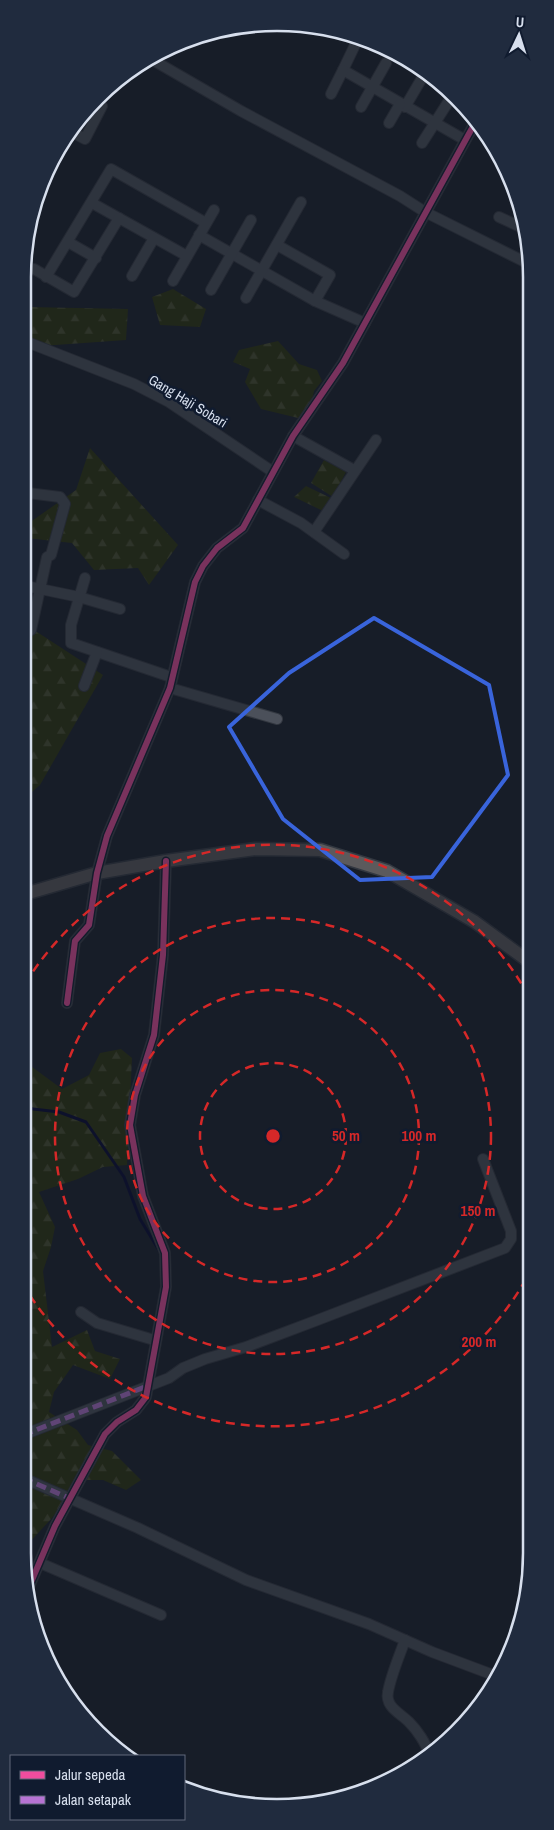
<svg xmlns="http://www.w3.org/2000/svg" width="554" height="1830" viewBox="0 0 554 1830" font-family="'Archivo Narrow',sans-serif">
	<defs>
		<pattern id="forest-firs" width="22" height="20" patternUnits="userSpaceOnUse" patternTransform="scale(1.25)"><rect width="22" height="20" fill="#2c3309"/><path d="M5 1l3.5 6h-7zM16 11l3.5 6h-7z" fill="#4a502d"/></pattern>
	</defs>
	<rect width="100%" height="100%" fill="#171d28"/>
	<g fill="url(#forest-firs)">
		<path d="M173,289L206,309L200,327L160,325L152,297Z"/>
		<path d="M27,307L128,309L126,340L27,347Z"/>
		<path d="M278,341L299,364L317,370L322,381L314,391L311,405L298,418L261,409L245,382L250,369L233,362L239,350Z"/>
		<path d="M90,448L178,545L149,585L138,568L94,570L72,543L26,538V525L76,490Z"/>
		<path d="M324,460L346,472L333,497L311,483Z"/>
		<path d="M306,486L333,499L323,511L294,497Z"/>
		<path d="M34,630L103,675L40,785L25,798L26,631Z"/>
		<path d="M121,1049L132,1058L127,1165L103,1167L78,1179L39,1192L55,1227L51,1247L43,1271L52,1347L87,1330L95,1351L120,1359L110,1379L73,1365L54,1392L49,1412L77,1430L88,1445L112,1451L141,1480L126,1490L103,1480H81L52,1518L28,1544H23L24,1061L62,1089L89,1075L100,1053Z"/>
	</g>
	<g fill="none" stroke-linecap="round" stroke-linejoin="round">
		<path stroke="#020430" stroke-width="3" d="M24,1105L33,1109L59,1112L86,1122L124,1177L140,1219L160,1252"/>
		<g stroke="#333841" stroke-width="12">
			<g id="minor">
				<path d="M355,45L343,70L465,140"/>
				<path d="M151,59L241,111L400,196L425,212L529,264"/>
				<path d="M331,94L343,70"/>
				<path d="M361,107L386,63"/>
				<path d="M405,107L425,73"/>
				<path d="M389,123L400,104"/>
				<path d="M70,131L85,139L102,106L97,104"/>
				<path d="M422,143L452,96"/>
				<path d="M92,203L187,256"/>
				<path d="M499,217L525,229"/>
				<path d="M199,235L315,301L365,323"/>
				<path d="M27,238L28,237"/>
				<path d="M68,242L96,258"/>
				<path d="M277,245L330,275L315,301"/>
				<path d="M34,269L74,292L119,218"/>
				<path d="M132,276L154,238"/>
				<path d="M46,277L111,169L206,223"/>
				<path d="M173,281L214,210"/>
				<path d="M211,290L251,220"/>
				<path d="M246,298L301,202"/>
				<path d="M27,342L134,384L169,402L273,472"/>
				<path d="M293,436L354,470"/>
				<path d="M26,498L28,493L60,497L65,504L51,555L47,557L31,630"/>
				<path d="M258,500L301,523L344,554"/>
				<path d="M314,532L376,440"/>
				<path d="M85,578L71,625V643L171,677"/>
				<path d="M26,586L79,597L120,609"/>
				<path d="M84,686L97,652"/>
				<path d="M170,688L277,719"/>
				<path d="M67,1003L75,941L89,925L97,873L107,836L170,688L195,582L203,566L217,548L243,528L293,436L343,363L476,121"/>
				<path d="M81,1312L97,1323L154,1340"/>
				<path d="M23,1435L169,1378L183,1368L205,1359L246,1347L315,1321L505,1248L511,1239V1231L483,1159"/>
				<path d="M23,1478L138,1528L246,1580L369,1624L432,1652L496,1676"/>
				<path d="M40,1563L161,1615"/>
				<path d="M29,1587L55,1526L105,1434L117,1422L136,1410L146,1397L166,1287L165,1253L143,1196L130,1125L135,1095L154,1035L163,955L166,861"/>
				<path d="M405,1640C399,1657 391,1675 388,1692C385,1707 400,1713 409,1722C417,1730 426,1743 429,1754"/>
			</g>
		</g>
		<g stroke="#333841" stroke-width="15">
			<path id="major" d="M25,894L97,873L166,861L255,849L320,850L387,871L475,922L528,961"/>
		</g>
		<use href="#minor" stroke="#4b505a" stroke-width="10"/>
		<use href="#major" stroke="#5c5a5c" stroke-width="12"/>
		<g stroke="#b673d3" stroke-width="5" stroke-dasharray="10 5" stroke-linecap="butt">
			<path d="M23,1435L150,1385"/>
			<path d="M23,1478L71,1499"/>
		</g>
		<g stroke="#101b2f" stroke-width="9">
			<g id="cycleway">
				<path d="M67,1003L75,941L89,925L97,873L107,836L170,688L195,582L203,566L217,548L243,528L293,436L343,363L476,121"/>
				<path d="M29,1587L55,1526L105,1434L117,1422L136,1410L146,1397L166,1287L165,1253L143,1196L130,1125L135,1095L154,1035L163,955L166,861"/>
			</g>
		</g>
		<use href="#cycleway" stroke="#ef4d9e" stroke-width="6"/>
	</g>
	<path d="M0 0H554V1830H0ZM374,618L489,685L508,775L432,877L360,880L283,819L229,727L289,673Z" fill="#171d28" fill-opacity=".55" fill-rule="evenodd"/>
	<path fill="none" stroke="#3964db" stroke-width="4" stroke-linejoin="round" d="M374,618L489,685L508,775L432,877L360,880L283,819L229,727L289,673Z"/>
	<g fill="none" stroke="#d62828" stroke-width="2.5" stroke-dasharray="9 6">
		<circle cx="273" cy="1136" r="73"/>
		<circle cx="273" cy="1136" r="146"/>
		<circle cx="273" cy="1136" r="218"/>
		<path d="M526 1279A291 291 0 0 1 24 1286M25 984A291 291 0 0 1 528 995"/>
	</g>
	<g text-anchor="middle" stroke-width="5" stroke-linejoin="round" paint-order="stroke">
		<g font-size="14" fill="#d7dfed" stroke="#101b2f">
			<text transform="translate(188 401) rotate(31)" y="5">Gang Haji Sobari</text>
		</g>
	</g>
	<path d="M0 0H554V1830H0ZM277 31H277A246 246 0 0 1 523 277V1553A246 246 0 0 1 277 1799H277A246 246 0 0 1 31 1553V277A246 246 0 0 1 277 31Z" fill="#202b3e" fill-rule="evenodd"/>
	<path fill="none" stroke="#d7dfed" stroke-width="2.5" d="M277 31H277A246 246 0 0 1 523 277V1553A246 246 0 0 1 277 1799H277A246 246 0 0 1 31 1553V277A246 246 0 0 1 277 31Z"/>
	<circle cx="273" cy="1136" r="8" fill="#d62828" stroke="#101b2f" stroke-width="2.5"/>
	<g font-size="15" text-anchor="middle" font-weight="bold" fill="#d62828" stroke="#101b2f" stroke-width="5" stroke-linejoin="round" paint-order="stroke">
		<text x="346" y="1141">50 m</text>
		<text x="419" y="1141">100 m</text>
		<text x="478" y="1216">150 m</text>
		<text x="479" y="1347">200 m</text>
	</g>
	<rect x="10" y="1755" width="175" height="65" fill="#101b2f" stroke="#60697b"/>
	<rect x="20" y="1771" width="25" height="8" fill="#ef4d9e" stroke="#60697b"/>
	<text x="55" y="1780" font-size="15" fill="#d7dfed">Jalur sepeda</text>
	<rect x="20" y="1796" width="25" height="8" fill="#b673d3" stroke="#60697b"/>
	<text x="55" y="1805" font-size="15" fill="#d7dfed">Jalan setapak</text>
	<g transform="translate(519 35) rotate(4)" stroke="#101b2f" stroke-width="4" paint-order="stroke">
	<path d="M0-4L9 19L0 12L-9 19Z" fill="#d7dfed"/>
	<text y="-8" font-size="14" font-weight="bold" text-anchor="middle" fill="#d7dfed">U</text>
	</g>
</svg>
